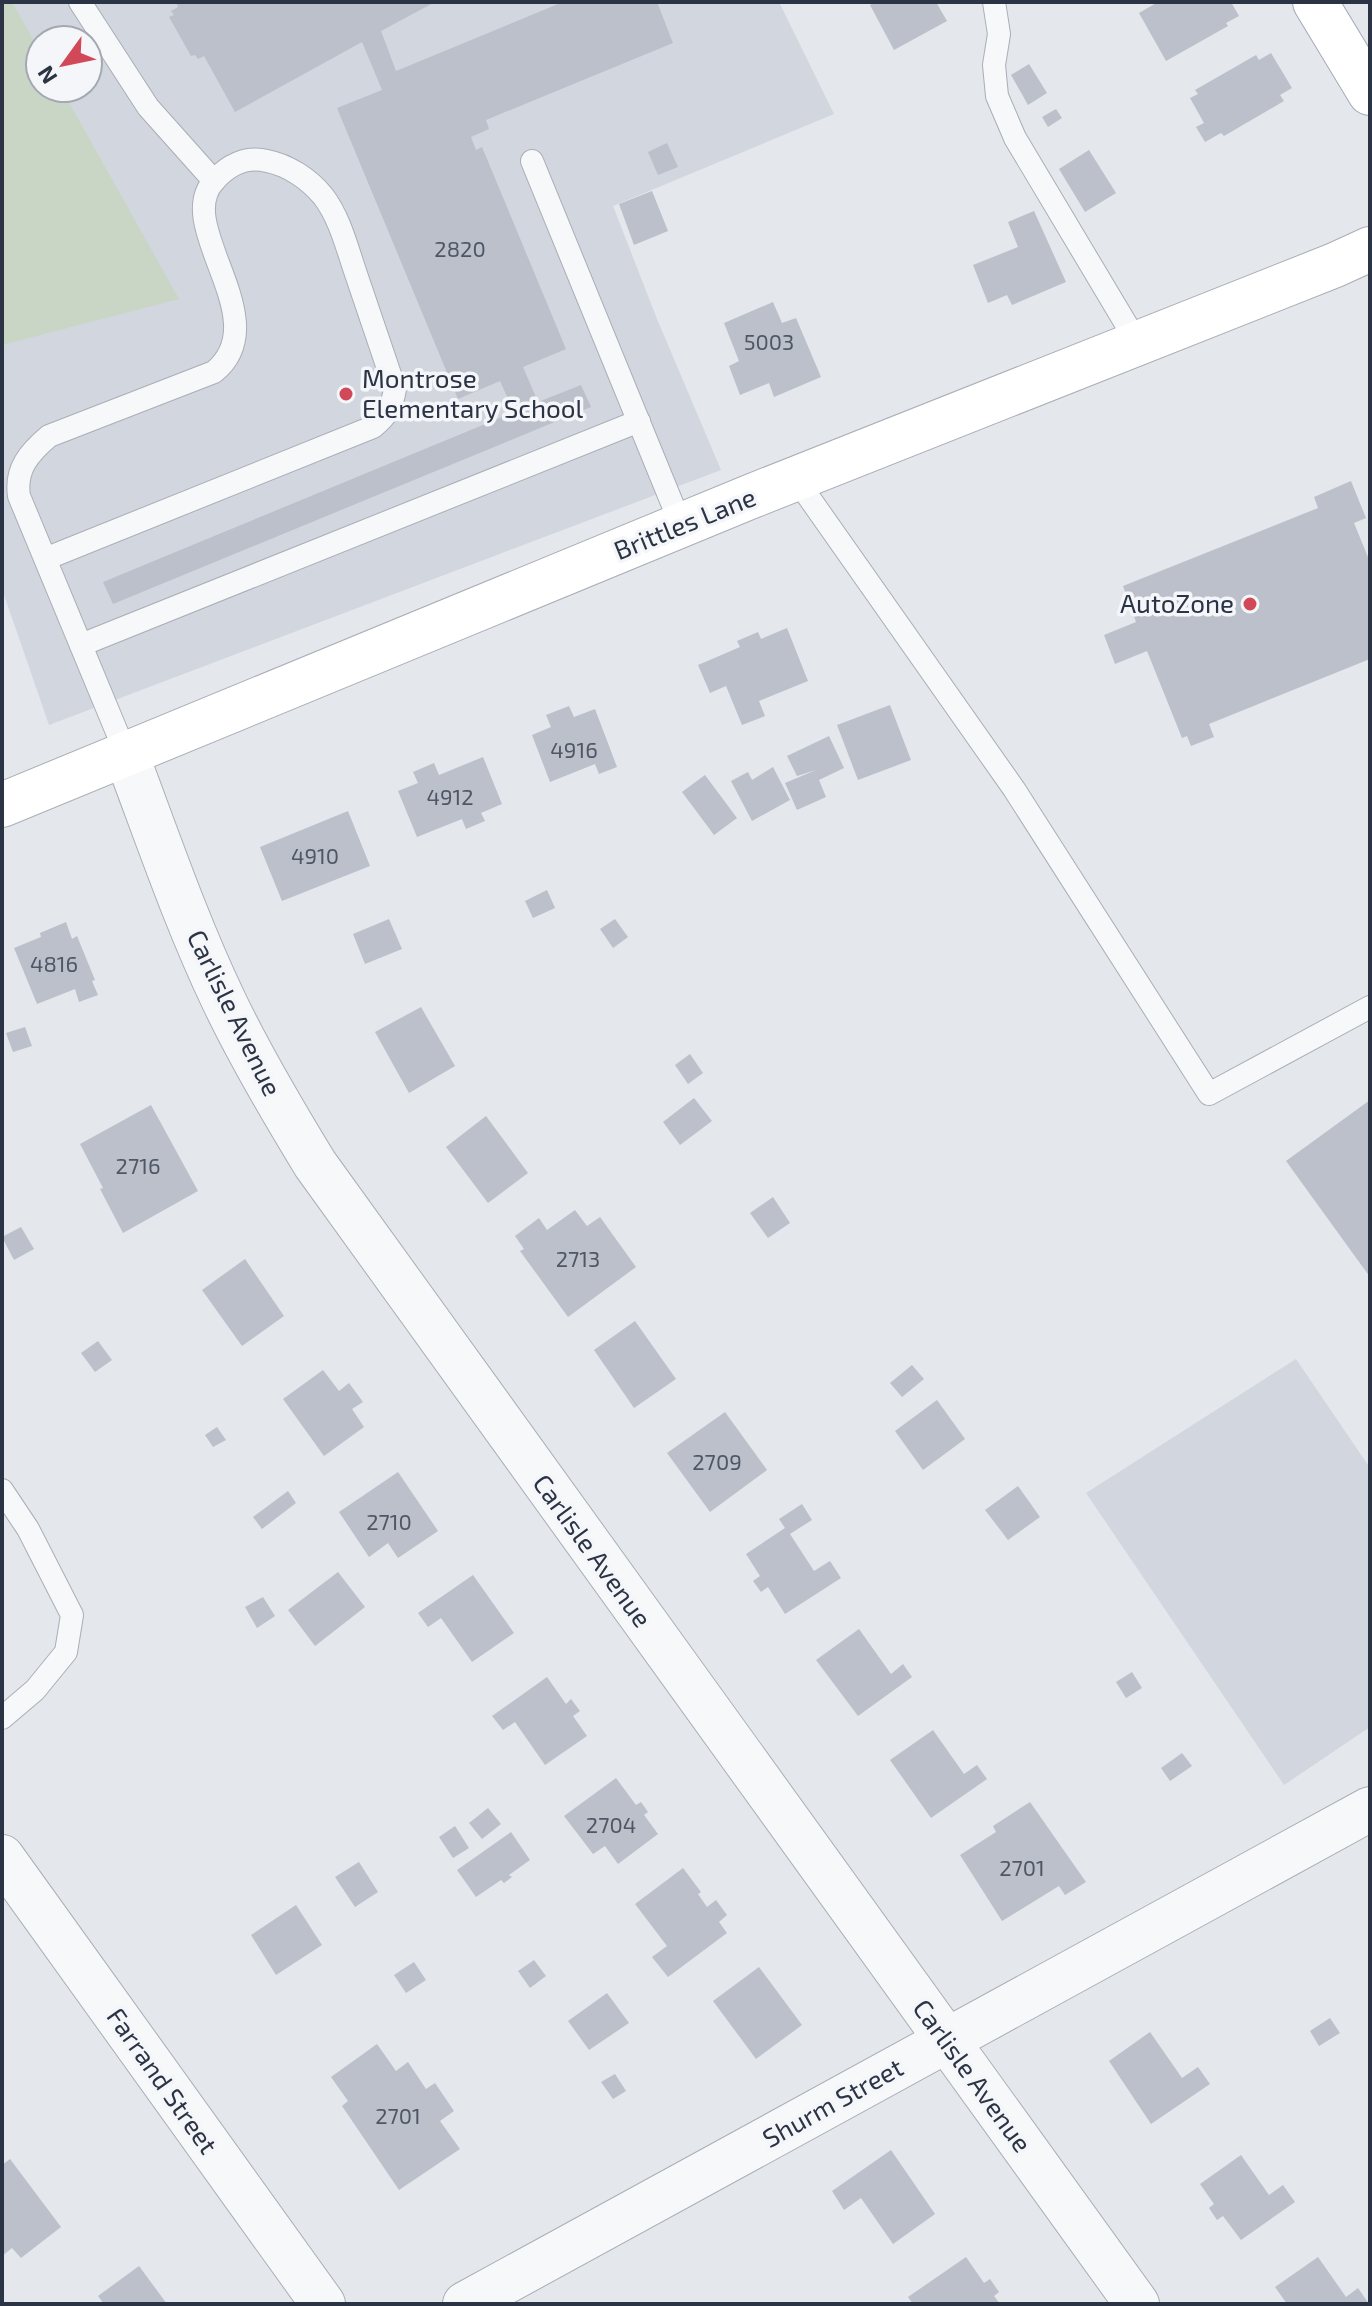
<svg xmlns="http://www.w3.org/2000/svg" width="1372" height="2306" viewBox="0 0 1372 2306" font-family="'Exo 2',sans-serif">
	<rect width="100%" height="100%" fill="#e4e7ec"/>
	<g fill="#d2d6de" fill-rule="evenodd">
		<path d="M2,2H779L834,114L613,206L657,319L721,470L49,725L2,589ZM40,40H88V88H40Z"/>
		<path d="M1296,1359L1370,1468V1727L1284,1785L1086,1493Z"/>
	</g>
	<path fill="#c9d6c5" d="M2,2H12L40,51V88H61L179,299L2,345Z"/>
	<g fill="#bbc0ca">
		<path d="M176,2H435L381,31L396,71L563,2H657L673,43L486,120L489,129L471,137L476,150L482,147L566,349L523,367L538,402L581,385L591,407L113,604L103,582L514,412L500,381L458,399L337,108L382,90L362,42L235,112L204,56L198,59L195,55L191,56L169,17L174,15L171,11L178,7Z"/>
		<path d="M876,2H936L947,21L894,50L870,5Z"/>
		<path d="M1158,2H1231L1239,16L1226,23L1228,26L1166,61L1139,13Z"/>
		<path d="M1271,53L1292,88L1280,95L1284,101L1224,136L1221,133L1205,142L1196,127L1204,123L1190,98L1198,94L1195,90L1256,55L1259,60Z"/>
		<path d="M1029,64L1047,93L1028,105L1011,75Z"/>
		<path d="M1056,109L1062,118L1048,127L1042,117Z"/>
		<path d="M667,143L678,167L658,175L648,152Z"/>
		<path d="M1089,150L1116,193L1085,212L1059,169Z"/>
		<path d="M652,191L668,231L634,245L619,204Z"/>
		<path d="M1034,211L1066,282L1012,305L1007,295L988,303L973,265L1018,247L1008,222Z"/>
		<path d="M773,302L782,323L796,318L821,377L774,397L769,383L740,395L729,366L739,361L724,323Z"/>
		<path d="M1351,481L1366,518L1354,523L1370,562V659L1209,724L1214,737L1191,746L1187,736L1182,738L1147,651L1115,664L1104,635L1136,622L1123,586L1318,508L1314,497Z"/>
		<path d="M787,628L808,681L759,701L765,716L742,725L726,686L710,693L698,665L740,647L737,641L758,632L761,639Z"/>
		<path d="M890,705L911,760L858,780L837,725Z"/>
		<path d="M569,706L574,717L595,709L617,767L599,774L595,764L550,782L532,735L551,727L546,715Z"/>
		<path d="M829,736L844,768L819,780L826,797L797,810L785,783L816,770L797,776L787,756Z"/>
		<path d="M483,757L502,804L481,813L485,821L466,829L462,819L417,837L398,791L418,783L413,772L434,763L439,775Z"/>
		<path d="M773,767L790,800L752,821L731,781L748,772L752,780Z"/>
		<path d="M705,775L737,818L714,835L682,792Z"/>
		<path d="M348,811L370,866L282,901L260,847Z"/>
		<path d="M547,890L555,908L533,918L525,901Z"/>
		<path d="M389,919L402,949L365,964L353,934Z"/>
		<path d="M615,919L628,937L613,948L600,929Z"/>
		<path d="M66,922L72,939L77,936L95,980L92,981L98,995L79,1002L75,989L37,1004L14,948L41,937L40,933Z"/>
		<path d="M421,1007L455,1066L409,1093L375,1032Z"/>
		<path d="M25,1027L32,1046L13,1052L6,1033Z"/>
		<path d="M690,1054L703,1073L688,1084L675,1065Z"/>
		<path d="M694,1098L712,1121L680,1145L663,1122Z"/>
		<path d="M1370,1100V1277L1286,1161Z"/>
		<path d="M151,1105L198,1191L123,1233L100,1189L103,1188L80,1144Z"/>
		<path d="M486,1116L528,1173L488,1203L446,1147Z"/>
		<path d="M773,1197L790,1223L768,1238L750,1213Z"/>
		<path d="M575,1210L587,1226L600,1217L636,1267L568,1317L520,1251L524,1249L515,1236L539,1218L547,1230Z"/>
		<path d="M21,1227L34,1249L14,1260L2,1237Z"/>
		<path d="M245,1259L284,1316L242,1346L202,1290Z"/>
		<path d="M635,1321L676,1379L634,1408L594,1350Z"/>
		<path d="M98,1341L112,1360L95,1372L81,1353Z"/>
		<path d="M912,1365L924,1379L902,1397L890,1383Z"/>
		<path d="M323,1370L339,1391L349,1383L363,1402L352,1409L364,1427L324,1456L283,1399Z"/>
		<path d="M937,1400L965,1439L923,1470L895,1431Z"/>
		<path d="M725,1412L767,1470L710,1512L667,1453Z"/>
		<path d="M217,1427L226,1440L213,1447L205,1435Z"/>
		<path d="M398,1472L438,1531L398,1558L388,1543L369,1557L339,1512Z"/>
		<path d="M1018,1486L1040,1517L1008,1540L985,1510Z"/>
		<path d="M288,1491L296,1503L262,1529L253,1517Z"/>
		<path d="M802,1504L812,1520L790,1534L814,1571L830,1561L841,1578L785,1614L768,1587L761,1592L753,1581L760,1576L746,1554L785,1528L779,1519Z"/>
		<path d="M338,1572L365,1607L315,1646L288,1610Z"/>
		<path d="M473,1575L514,1633L472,1662L441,1618L428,1627L418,1613Z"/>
		<path d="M263,1597L275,1616L257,1628L245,1607Z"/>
		<path d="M859,1629L891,1674L903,1664L912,1677L858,1716L816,1660Z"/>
		<path d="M1132,1672L1142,1688L1126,1698L1116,1682Z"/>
		<path d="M547,1677L566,1704L571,1699L580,1711L573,1716L587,1736L545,1765L515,1722L503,1730L492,1716Z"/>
		<path d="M933,1730L964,1774L977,1765L987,1779L931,1818L890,1760Z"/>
		<path d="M1182,1753L1192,1766L1170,1781L1161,1768Z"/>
		<path d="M616,1778L636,1805L641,1802L648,1812L644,1815L658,1834L618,1864L605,1846L593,1854L564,1816Z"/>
		<path d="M1030,1802L1086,1882L1065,1895L1059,1886L1002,1921L960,1855L996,1832L993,1826Z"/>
		<path d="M488,1808L501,1824L482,1839L469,1823Z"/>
		<path d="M455,1826L469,1848L453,1858L439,1837Z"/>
		<path d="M511,1832L530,1860L509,1875L512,1877L504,1883L501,1880L476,1897L457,1870Z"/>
		<path d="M359,1862L378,1892L355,1907L335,1877Z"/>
		<path d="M683,1868L701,1892L698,1894L707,1907L716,1900L727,1915L719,1922L727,1933L668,1977L652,1957L667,1946L635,1904Z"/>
		<path d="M296,1905L322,1945L276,1975L251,1935Z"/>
		<path d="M534,1960L546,1976L530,1988L518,1971Z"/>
		<path d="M414,1962L426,1980L406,1993L394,1975Z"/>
		<path d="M759,1967L802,2025L756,2059L713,2001Z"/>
		<path d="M607,1993L629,2023L589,2050L568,2021Z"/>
		<path d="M1330,2018L1340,2033L1319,2046L1310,2031Z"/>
		<path d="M1150,2032L1182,2078L1198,2067L1210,2084L1151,2124L1109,2061Z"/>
		<path d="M377,2044L396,2071L408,2062L426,2089L435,2083L454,2111L440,2121L460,2149L399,2190L342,2106L348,2101L331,2077Z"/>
		<path d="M615,2074L626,2091L613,2099L601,2082Z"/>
		<path d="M891,2150L935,2214L893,2244L861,2198L844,2210L832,2191Z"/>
		<path d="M1241,2155L1269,2195L1283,2185L1295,2202L1241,2240L1223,2216L1217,2220L1209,2208L1214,2204L1200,2184Z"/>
		<path d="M10,2159L61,2227L21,2258L12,2248L2,2256V2165Z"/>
		<path d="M966,2257L984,2283L990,2279L999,2292L994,2296L1000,2304H913L908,2297Z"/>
		<path d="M1318,2257L1346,2297L1358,2288L1369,2304H1287L1275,2287Z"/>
		<path d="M139,2266L167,2304H104L98,2296Z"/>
	</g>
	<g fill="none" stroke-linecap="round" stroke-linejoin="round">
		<g stroke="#a9aeb7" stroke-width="24">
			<g id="service">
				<path d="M80,2L148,107L214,181"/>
				<path d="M994,2L999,34L994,65L997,96L1015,138L1138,344"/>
				<path d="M532,161L681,525"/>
				<path d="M796,479L1014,789L1209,1094L1370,1007"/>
				<path d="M45,559L373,427C387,416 392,407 395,389C382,351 369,312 356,274C347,248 340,218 323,196C309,179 288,165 267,161C246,156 228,165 214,181C172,226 278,320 214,372L49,436C29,453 15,469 19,496L126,754"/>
				<path d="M81,645L639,421"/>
				<path d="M2,1490L28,1529L72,1615L66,1652L35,1690L2,1718"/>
			</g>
		</g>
		<g stroke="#a9aeb7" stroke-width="46">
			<g id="minor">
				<path d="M2,1857L323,2304"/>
				<path d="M465,2304L1370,1809"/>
			</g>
		</g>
		<g stroke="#a9aeb7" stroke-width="46">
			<path id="tertiary" d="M126,754C157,836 185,919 223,999C250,1056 282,1110 315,1164L1137,2304"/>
		</g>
		<g stroke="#a9aeb7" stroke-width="46">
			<path id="secondary" d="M2,805L752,496L1335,265L1370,249"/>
		</g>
		<g stroke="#a3abb8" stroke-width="46">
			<path id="primary" d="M1315,2L1370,93"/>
		</g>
		<use href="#service" stroke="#f7f8fa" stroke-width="22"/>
		<use href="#minor" stroke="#f7f8fa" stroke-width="44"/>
		<use href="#tertiary" stroke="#f7f8fa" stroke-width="44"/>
		<use href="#secondary" stroke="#fff" stroke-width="44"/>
		<use href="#primary" stroke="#fff" stroke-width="44"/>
	</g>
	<g fill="#d14959" stroke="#f4f6f9" stroke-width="3">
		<circle cx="346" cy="394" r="8"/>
		<circle cx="1250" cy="604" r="8"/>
	</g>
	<g text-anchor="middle" stroke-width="7" stroke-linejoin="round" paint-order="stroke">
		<g font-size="22" fill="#4f5766">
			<text x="460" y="257">2820</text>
			<text x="769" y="350">5003</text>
			<text x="574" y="758">4916</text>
			<text x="450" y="805">4912</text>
			<text x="315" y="864">4910</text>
			<text x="54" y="972">4816</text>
			<text x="138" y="1174">2716</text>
			<text x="578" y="1267">2713</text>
			<text x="717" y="1470">2709</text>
			<text x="389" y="1530">2710</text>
			<text x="611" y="1833">2704</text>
			<text x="1022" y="1876">2701</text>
			<text x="398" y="2124">2701</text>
		</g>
		<g font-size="26" fill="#2b3445" stroke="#f4f6f9" text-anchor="start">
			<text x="362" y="388">Montrose<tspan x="362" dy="30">Elementary School</tspan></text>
			<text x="1234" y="613" text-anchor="end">AutoZone</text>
		</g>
		<g font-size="26" fill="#2b3445" stroke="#f4f6f9">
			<text transform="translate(685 524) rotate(-22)" y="9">Brittles Lane</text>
			<text transform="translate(234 1013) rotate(64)" y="9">Carlisle Avenue</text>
			<text transform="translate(592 1551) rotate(54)" y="9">Carlisle Avenue</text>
			<text transform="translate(972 2076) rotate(54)" y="9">Carlisle Avenue</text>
			<text transform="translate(162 2081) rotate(55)" y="9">Farrand Street</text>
			<text transform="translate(833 2103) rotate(-29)" y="9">Shurm Street</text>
		</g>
	</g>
	<rect width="1372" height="2306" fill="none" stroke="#2b3445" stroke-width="8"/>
	<g transform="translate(64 64) rotate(237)"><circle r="38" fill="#f4f6f9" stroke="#a4a8b1" stroke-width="2"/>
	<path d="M0-6L14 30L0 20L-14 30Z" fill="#d14959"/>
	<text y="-12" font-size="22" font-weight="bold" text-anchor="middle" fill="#2b3445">N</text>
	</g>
</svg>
